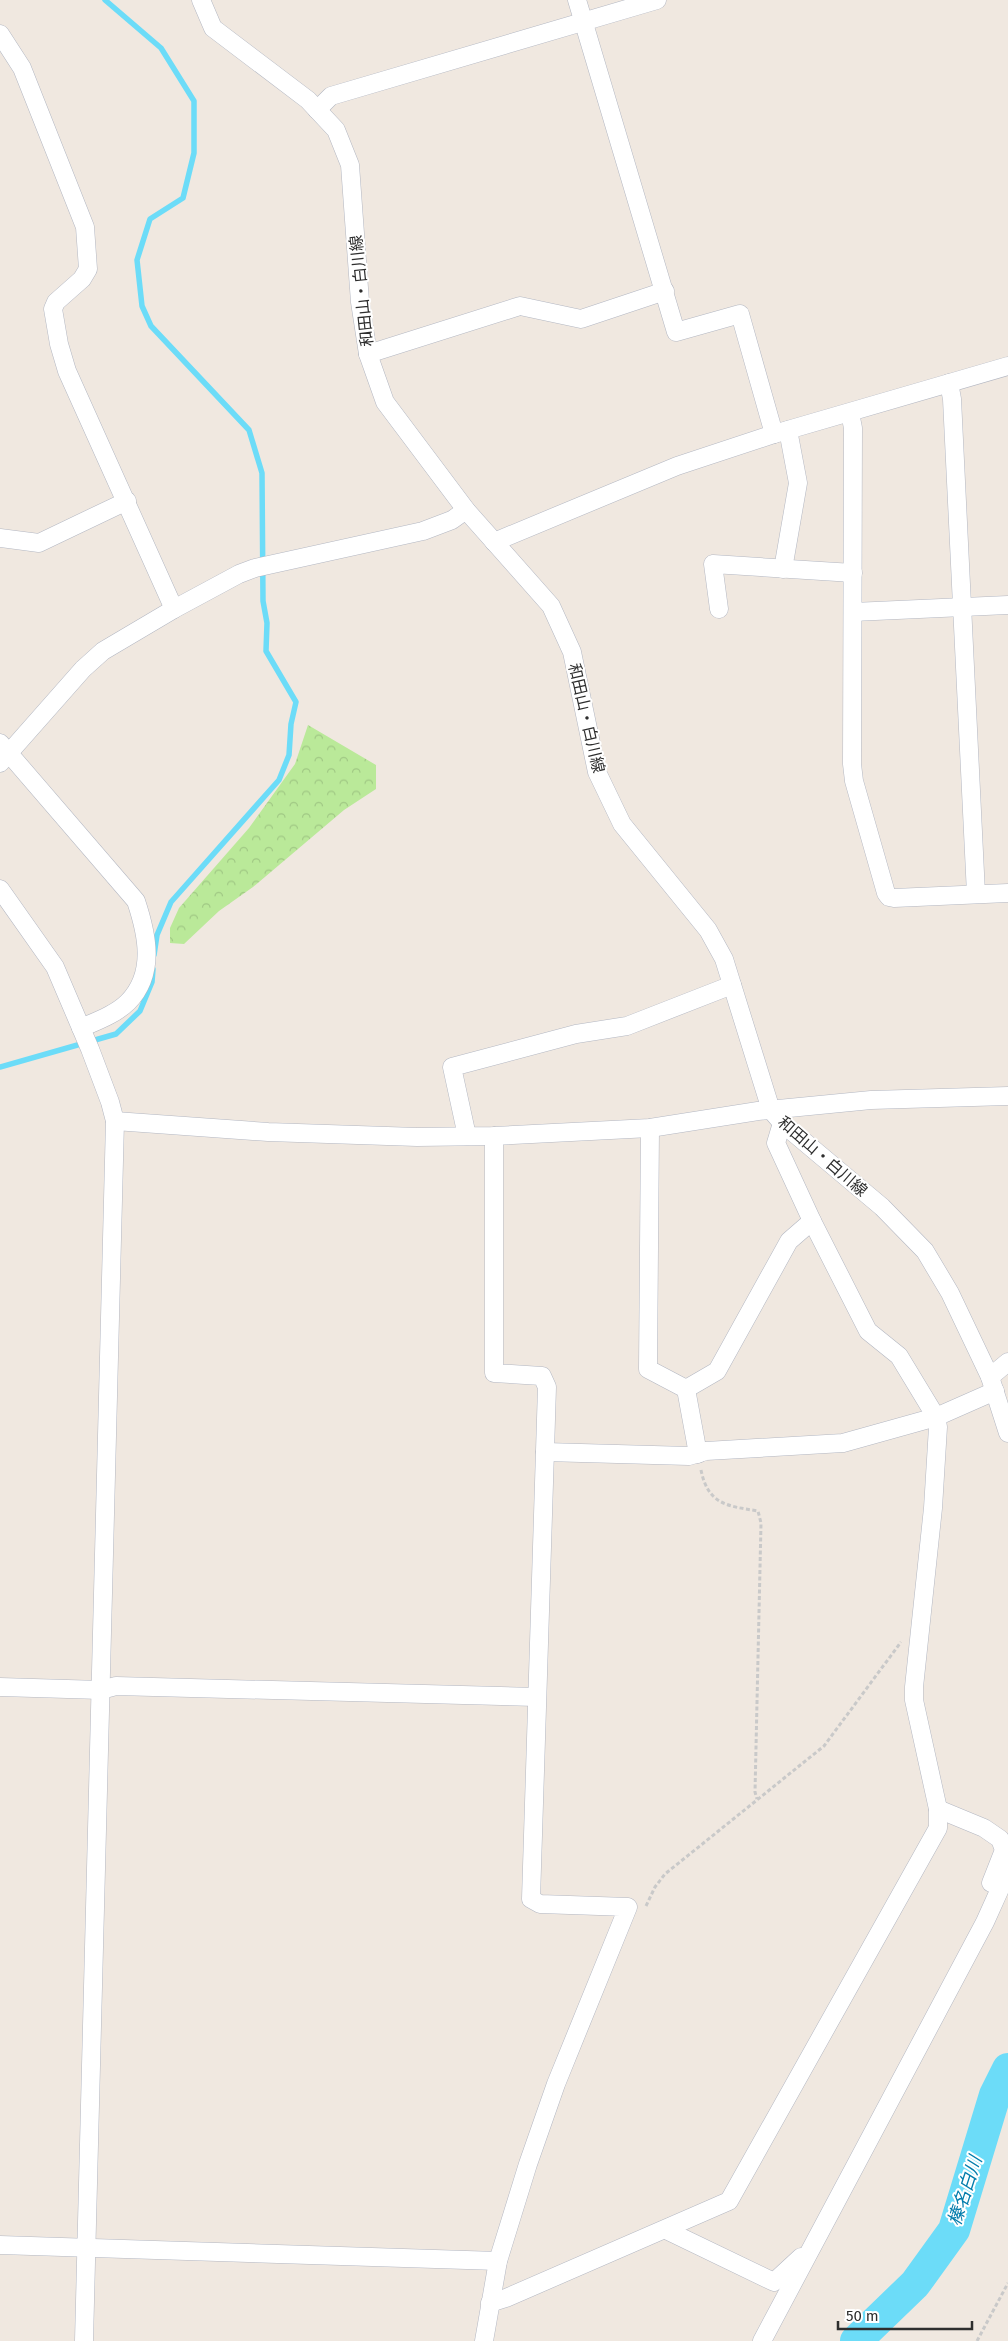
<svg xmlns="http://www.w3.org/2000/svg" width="1008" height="2341" viewBox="0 0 1008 2341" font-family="'Fira Sans','Noto Sans JP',sans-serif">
	<defs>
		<pattern id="forest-crowns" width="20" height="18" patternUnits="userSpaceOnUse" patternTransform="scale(1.25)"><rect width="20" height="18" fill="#bae999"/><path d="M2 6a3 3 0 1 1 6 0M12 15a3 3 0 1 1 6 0" fill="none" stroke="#a0c884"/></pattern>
	</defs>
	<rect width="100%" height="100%" fill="#f0e8e0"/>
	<path fill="url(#forest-crowns)" d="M308,725L376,765V789L344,810L253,887L219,911L184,944L170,943V928L179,908L249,828L295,764Z"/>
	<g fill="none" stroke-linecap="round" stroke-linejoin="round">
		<g stroke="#6cdcf8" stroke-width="5.5">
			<path d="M105,0L161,48L194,101V153L183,198L150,219L137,260L142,306L151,326L249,430L262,473L263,601L267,623L266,651L296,702L291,724L289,755L279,780L171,902L157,935L154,955"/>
			<path d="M0,1067L116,1034L140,1011L152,982L153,969"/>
		</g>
		<path stroke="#6cdcf8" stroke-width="32" d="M856,2341L915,2284L954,2230L995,2095L1008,2069"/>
		<g stroke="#b3b7c2" stroke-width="19">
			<g id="minor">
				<path d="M201,0L213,28L308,100L336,130L350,165L360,302L368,354L385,402L466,510L551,606L572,652L597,772L622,824L708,930L724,959L771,1110L782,1123L882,1207L925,1251L950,1293L990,1377L1008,1433"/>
				<path d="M577,0L676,332L740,314L774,434"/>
				<path d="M0,34L22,68L85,227L88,269L82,279L56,302L53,309L59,344L67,371L174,609"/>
				<path d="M317,110L331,96L657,0"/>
				<path d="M368,354L520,306L581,319L665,291"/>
				<path d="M949,383L952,399L976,894"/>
				<path d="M850,413L853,428L852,764L854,781L886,893L889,897L894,898L1008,893"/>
				<path d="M0,538L39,543L127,501"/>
				<path d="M494,542L677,466L774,434L1008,366"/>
				<path d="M783,569L798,483L788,430"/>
				<path d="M719,609L713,564L853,573"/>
				<path d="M853,612L1008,605"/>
				<path d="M0,743L136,901C147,934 156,973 128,1002C116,1014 97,1021 81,1028"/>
				<path d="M0,763L83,669L103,651L174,609L239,574L255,568L423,531L452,520L466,510"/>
				<path d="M0,889L55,967L90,1049L110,1102L115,1121L84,2341"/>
				<path d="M115,1121L268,1132L417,1137L494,1136L650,1128L758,1111L871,1100L1008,1096"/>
				<path d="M650,1128L648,1369L686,1389L698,1454"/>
				<path d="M467,1136L452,1067L576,1034L627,1026L732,985"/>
				<path d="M990,1377L1008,1362"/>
				<path d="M686,1389L717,1371L789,1241L812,1221"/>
				<path d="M545,1452L689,1456L706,1451L843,1443L936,1417L995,1391"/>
				<path d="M0,1687L101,1690L116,1686L536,1697"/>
				<path d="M938,1809L984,1828L1000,1839L1004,1850L991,1883"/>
				<path d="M666,2230L774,2282L801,2257"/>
				<path d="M0,2245L498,2261"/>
				<path d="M490,2303L506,2298L729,2201L938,1828V1809L914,1700V1687L933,1508L938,1427L936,1417L899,1356L868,1331L812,1221L776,1143L782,1123"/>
				<path d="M484,2341L498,2261L528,2164L556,2084L628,1907L540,1904L531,1899L547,1387L542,1376L494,1373V1136"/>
				<path d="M762,2341L985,1922L1008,1871"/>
			</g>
		</g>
		<g stroke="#c9c9c9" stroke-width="3" stroke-dasharray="4 2.5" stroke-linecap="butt">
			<path d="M701,1470C708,1505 728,1506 758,1511L761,1523L755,1792L757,1799"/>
			<path d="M646,1906L655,1887L665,1874L824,1746L901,1642"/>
			<path d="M977,2341L1008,2283"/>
		</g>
		<use href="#minor" stroke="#fff" stroke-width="18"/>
	</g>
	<g text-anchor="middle" stroke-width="4" stroke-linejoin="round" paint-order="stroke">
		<g font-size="16" fill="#2e2e2e" stroke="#fff">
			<text transform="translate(361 291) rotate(-96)" y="6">和田山・白川線</text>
			<text transform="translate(587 718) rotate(77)" y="6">和田山・白川線</text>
			<text transform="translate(823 1156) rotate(41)" y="6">和田山・白川線</text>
		</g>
		<g font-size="18" font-style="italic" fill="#037dac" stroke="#fff">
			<text transform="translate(965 2191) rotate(-72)" y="6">榛名白川</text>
		</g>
	</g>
	<path d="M838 2321v8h134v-8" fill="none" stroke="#2e2e2e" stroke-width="2.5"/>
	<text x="846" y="2321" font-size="15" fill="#2e2e2e" stroke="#ffffff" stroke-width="4" paint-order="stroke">50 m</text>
</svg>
